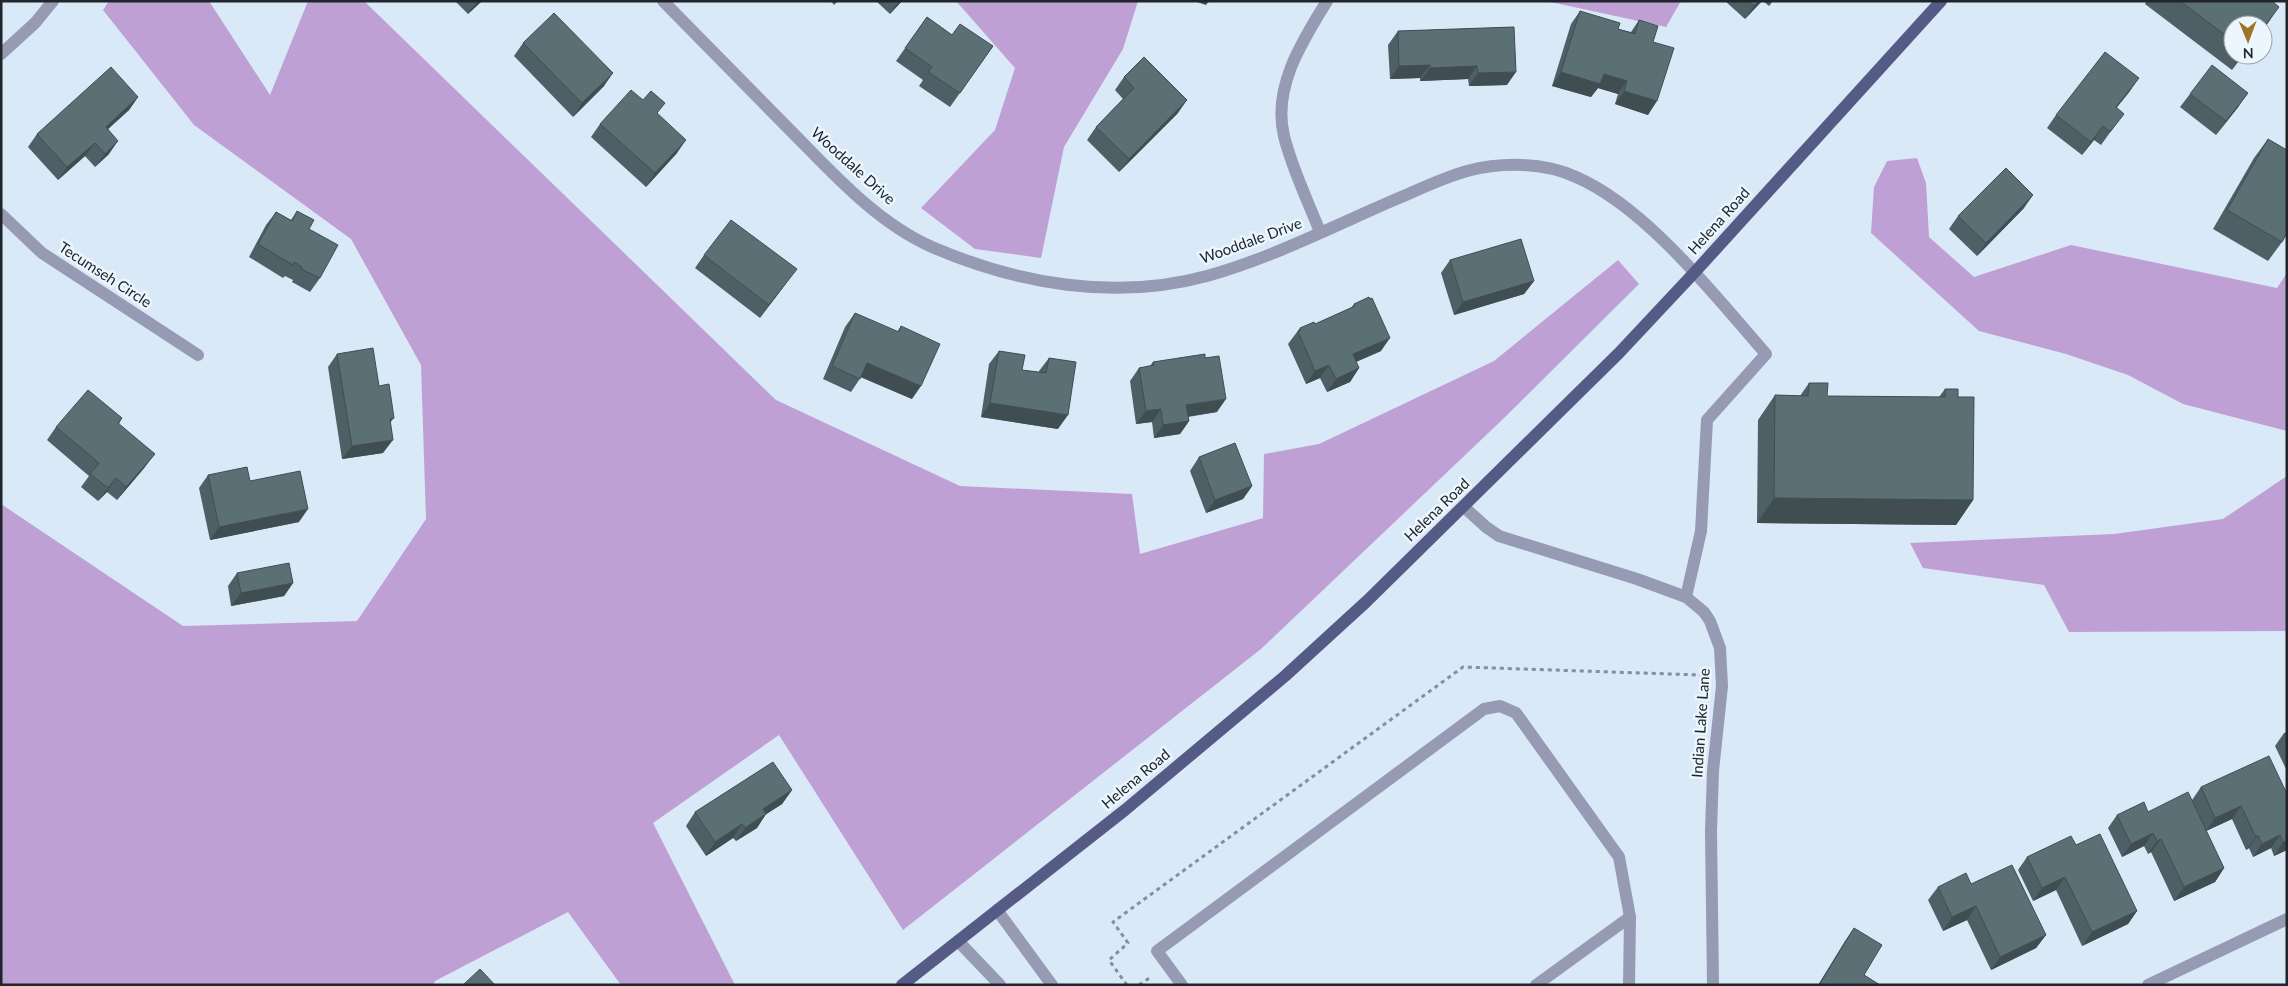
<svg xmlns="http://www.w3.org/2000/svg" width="2288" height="986" viewBox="0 0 2288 986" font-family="Lato,sans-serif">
	<rect width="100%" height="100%" fill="#d9e9f8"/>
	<g fill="#bfa0d4">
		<path d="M109,1H209L270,95L308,1H364L776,400L960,486L1132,494L1140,554L1263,518L1264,454L1319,444L1494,361L1618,260L1639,284L1502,420L1261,649L903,930L779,735L653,823L735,985H621L568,912L435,981L433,985H1V504L183,626L357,621L426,519L421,365L351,239L194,125L103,10Z"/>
		<path d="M956,1H1138L1123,49L1064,147L1041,258L975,249L921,208L995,130L1015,68Z"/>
		<path d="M1546,1H1681L1666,27Z"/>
		<path d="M1917,158L1926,183L1929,237L1974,277L2071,245L2277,288L2287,273V431L2183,404L2128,375L2066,354L1979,331L1871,233L1874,187L1887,161Z"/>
		<path d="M2287,476V631L2069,632L2044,585L1923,568L1910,543L2114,534L2223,519Z"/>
	</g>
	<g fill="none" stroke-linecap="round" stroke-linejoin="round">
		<g stroke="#848f9a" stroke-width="3" stroke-dasharray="4 4" stroke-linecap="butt">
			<path d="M1127,985L1109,960L1128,943L1113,922L1463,667L1701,675"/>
			<path d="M1139,985L1151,977"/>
		</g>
		<g stroke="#969ab3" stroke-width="12">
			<path d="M663,1C704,43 746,85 787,127C830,170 875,222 932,247C1018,284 1115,301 1207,276C1269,259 1334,226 1394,200C1418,190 1442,178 1467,171C1502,162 1543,162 1576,177C1646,207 1716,297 1766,354L1707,420L1701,531L1686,597"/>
			<path d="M1,54L35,23L53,1"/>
			<path d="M1,214L42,253L198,355"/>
			<path d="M1320,232C1308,201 1292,169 1284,136C1272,87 1303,40 1327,1"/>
			<path d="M1464,507L1486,527L1499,536L1637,579L1686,597L1704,612L1710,621L1720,648L1722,686L1713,771L1711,831L1713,985"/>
			<path d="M997,910L1052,985"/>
			<path d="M958,941L1000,985"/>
			<path d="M1182,985L1157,951L1484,709L1500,706L1516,713L1619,857L1630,917L1629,985"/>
			<path d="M1536,985L1630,917"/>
			<path d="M2148,985L2287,919"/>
		</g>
		<path stroke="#555b85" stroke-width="12" d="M902,985L1125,810L1285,676L1367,601L1619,353L1694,273L1941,1"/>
	</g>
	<g fill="#4e6065">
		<path d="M455,1H482L468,14Z"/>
		<path d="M831,1H838L834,5Z"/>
		<path d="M876,1H902L890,14Z"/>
		<path d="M1725,1H1762L1745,19Z"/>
		<path d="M1763,1H1773L1769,6Z"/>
		<path d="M2146,1H2272L2233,25V55H2243L2232,70L2145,4Z"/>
		<path d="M1580,11L1618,29L1631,32L1639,20L1653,42L1648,115L1615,104L1618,94L1598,88L1591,97L1552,86L1571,24Z"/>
		<path d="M927,17L952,35L993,46L950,107L919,86L923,80L896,61Z"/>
		<path d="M1514,27L1507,85L1469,86L1468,79L1420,81V78L1390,79L1388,45L1398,31Z"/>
		<path d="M523,43L604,86L573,117L514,56Z"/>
		<path d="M1124,77L1178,113L1119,172L1087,140L1096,127L1123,99L1115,90Z"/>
		<path d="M2130,91L2116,108L2114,127L2101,145L2094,140L2082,155L2047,128L2056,115Z"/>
		<path d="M2190,94L2239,106L2216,135L2180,107Z"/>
		<path d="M138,97L129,110L108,129L109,154L95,167L85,156L58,180L28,147L37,134Z"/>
		<path d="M643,100L658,114L677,153L646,187L591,137L600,124Z"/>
		<path d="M2268,139L2282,242L2268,261L2213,229L2254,158Z"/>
		<path d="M2024,208L1977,256L1949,229L1958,216Z"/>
		<path d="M297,211L309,229L320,278L310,292L292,282L293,280L285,276L283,278L249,257L266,225L276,212L291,220Z"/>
		<path d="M704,255L787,282L760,318L695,268Z"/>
		<path d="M1450,260L1534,281L1524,294L1454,315L1441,273Z"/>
		<path d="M1354,304L1381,351L1356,362L1359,368L1350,382L1327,392L1320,378L1306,384L1288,344L1300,328L1315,324L1351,308Z"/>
		<path d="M855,313L897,332L901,326L912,399L861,377L851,392L823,379L845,327Z"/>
		<path d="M999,351L1022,370L1039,372V371L1049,358L1058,429L981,417L989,364Z"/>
		<path d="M337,354L379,386L394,418L390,423L383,453L342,459L328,367Z"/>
		<path d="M1153,362L1217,412L1188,417L1189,421L1180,434L1154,438L1152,422L1136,424L1130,381L1139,368L1150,366Z"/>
		<path d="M1809,383L1827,396L1939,397L1945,389L1958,397L1973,500L1956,525L1757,523L1758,420L1775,395L1800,396Z"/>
		<path d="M122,418L119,424L145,467L117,500L107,492L98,501L81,487L89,476L47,440L56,427Z"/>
		<path d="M1199,457L1252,486L1243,499L1206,513L1190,471Z"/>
		<path d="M208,475L299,522L210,540L199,488Z"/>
		<path d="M237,573L293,583L284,596L231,606L228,586Z"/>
		<path d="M2287,732V771L2275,746L2284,733Z"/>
		<path d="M2201,787L2287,794V850L2274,856L2271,848L2253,857L2249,848L2246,850L2232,819L2206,831L2224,868L2215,882L2174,901L2151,852L2148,854L2144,846L2122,857L2108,828L2117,815L2148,812L2192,800Z"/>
		<path d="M792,790L782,804L766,814L757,828L736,841L733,838L706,856L686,826L695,812Z"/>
		<path d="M2076,845L2137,911L2128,924L2082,946L2056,890L2033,901L2018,870L2027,857Z"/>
		<path d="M1971,884L2046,935L2036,948L1991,970L1967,920L1943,931L1928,900L1938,887Z"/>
		<path d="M1854,928L1864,975L1880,985H1818L1845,941Z"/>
	</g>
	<g fill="#404e52">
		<path d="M477,1H482L468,14Z"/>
		<path d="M899,1H902L890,14Z"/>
		<path d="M1194,1H1209L1206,5Z"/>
		<path d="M1759,1H1762L1745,19L1754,6Z"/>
		<path d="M2279,7L2266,26L2263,30V28Z"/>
		<path d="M2242,55H2243L2232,70Z"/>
		<path d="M1430,65L1420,78L1390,79L1399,66Z"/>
		<path d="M1477,66L1468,79L1420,81L1430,68Z"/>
		<path d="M1516,72L1507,85L1469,86L1478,73Z"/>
		<path d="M1561,72L1604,74L1627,81L1618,94L1598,88L1591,97L1552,86Z"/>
		<path d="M613,73L604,86L573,117L582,103Z"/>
		<path d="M2139,78L2130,91L2106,121L2116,107Z"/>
		<path d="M1624,91L1657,101L1648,115L1615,104Z"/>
		<path d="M2248,93L2239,106L2216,135L2226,121Z"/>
		<path d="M138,97L129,110L96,140L106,127Z"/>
		<path d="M1187,100L1178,113L1119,172L1129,159Z"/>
		<path d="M2103,126L2094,140L2082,155L2091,142Z"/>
		<path d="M686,140L677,153L646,187L655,173Z"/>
		<path d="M118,141L109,154L95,167L105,154Z"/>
		<path d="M95,143L85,156L58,180L67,167Z"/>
		<path d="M2033,195L2024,208L1977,256L1986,243Z"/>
		<path d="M797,269L787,282L760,318L769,305Z"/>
		<path d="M1534,281L1524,294L1454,315L1463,302Z"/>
		<path d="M1390,338L1381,351L1344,367L1353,354Z"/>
		<path d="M867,363L921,386L912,399L858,376Z"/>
		<path d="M1329,365L1320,378L1306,384L1315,371Z"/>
		<path d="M1359,368L1350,382L1327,392L1336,379Z"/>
		<path d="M1226,399L1217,412L1177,418L1186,405Z"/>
		<path d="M990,403L1068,415L1058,429L981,417Z"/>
		<path d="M1161,409L1152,422L1136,424L1146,411Z"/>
		<path d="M1189,421L1180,434L1154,438L1163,425Z"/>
		<path d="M393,440L383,453L342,459L352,446Z"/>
		<path d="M155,454L145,467L117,500L126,487Z"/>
		<path d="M116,478L107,492L98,501L108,488Z"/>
		<path d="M1252,486L1243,499L1206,513L1215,500Z"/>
		<path d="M1774,498L1973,500L1956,525L1757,523Z"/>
		<path d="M308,509L299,522L210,540L219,527Z"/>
		<path d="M293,583L284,596L231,606L241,593Z"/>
		<path d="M792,790L782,804L756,821L766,814L757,828L736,841L745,828L763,809Z"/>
		<path d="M2241,806L2232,819L2206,831L2215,818Z"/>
		<path d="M742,824L733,838L706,856L715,842Z"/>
		<path d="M2153,833L2144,846L2122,857L2131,844Z"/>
		<path d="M2258,835L2249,848L2246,850L2256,837Z"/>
		<path d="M2280,835L2271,848L2253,857L2262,844Z"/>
		<path d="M2161,839L2151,852L2148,854L2157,841Z"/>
		<path d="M2287,841V850L2274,856L2283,842Z"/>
		<path d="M2224,868L2215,882L2174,901L2184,887Z"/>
		<path d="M2065,877L2056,890L2033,901L2042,888Z"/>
		<path d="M1976,906L1967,920L1943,931L1952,917Z"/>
		<path d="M2137,911L2128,924L2082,946L2092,932Z"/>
		<path d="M2046,935L2036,948L1991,970L2000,957Z"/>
	</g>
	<g fill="#5b7075" stroke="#404e52">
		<path d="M1749,1H1759L1754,6Z"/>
		<path d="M2180,1H2272L2279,7L2263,28V25H2233V41Z"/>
		<path d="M1580,11L1620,23L1618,29L1635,34L1639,20L1658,26L1653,42L1674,48L1657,101L1624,91L1627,81L1604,74L1600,84L1561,72Z"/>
		<path d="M554,13L613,73L582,103L523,43Z"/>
		<path d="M927,17L952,35L960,24L993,46L960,93L928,72L932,67L905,48Z"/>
		<path d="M1514,27L1516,72L1478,73L1477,66L1430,68V65L1399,66L1398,31Z"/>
		<path d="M2105,52L2139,78L2116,107L2124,114L2110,132L2103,126L2091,142L2056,115Z"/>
		<path d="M1144,57L1187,100L1129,159L1096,127L1134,88L1124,77Z"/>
		<path d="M2212,65L2248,93L2226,121L2190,94Z"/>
		<path d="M111,67L138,97L106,127L118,141L105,154L95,143L67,167L37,134Z"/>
		<path d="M631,90L643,100L651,91L665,103L657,113L686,140L655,173L600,124Z"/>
		<path d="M2268,139L2287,150V233L2282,242L2227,210Z"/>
		<path d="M2006,168L2033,195L1986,243L1958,216Z"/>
		<path d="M297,211L314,220L309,229L338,245L320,278L301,269L302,267L294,262L293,265L258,244L276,212L292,221Z"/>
		<path d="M731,220L797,269L769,305L704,255Z"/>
		<path d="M1521,239L1534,281L1463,302L1450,260Z"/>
		<path d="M1369,297L1370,299L1372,298L1390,338L1353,354L1359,368L1336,379L1329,365L1315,371L1298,331L1301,330L1300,328L1314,322L1315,324L1355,306L1354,304Z"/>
		<path d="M855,313L899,332L901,326L940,344L921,386L867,363L860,379L832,366Z"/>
		<path d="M373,348L379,386L389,384L394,418L390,419L393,440L352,446L337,354Z"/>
		<path d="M999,351L1025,355L1022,370L1046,373L1049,358L1076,362L1068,415L990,403Z"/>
		<path d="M1205,354V358L1219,356L1226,399L1186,405L1189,421L1163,425L1161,409L1146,411L1139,368L1154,365L1153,362Z"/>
		<path d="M1809,383H1828L1827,396L1945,397V389H1958V397H1974L1973,500L1774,498L1775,395L1808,396Z"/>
		<path d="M88,390L122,418L118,423L155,454L126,487L116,478L108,488L90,474L99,463L56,427Z"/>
		<path d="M1235,443L1252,486L1215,500L1199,457Z"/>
		<path d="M247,467L250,481L300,471L308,509L219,527L208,475Z"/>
		<path d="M289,563L293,583L241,593L237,573Z"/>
		<path d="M2269,756L2287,794V841L2283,842L2280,835L2262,844L2258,835L2256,837L2241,806L2215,818L2201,787Z"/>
		<path d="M773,762L792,790L763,809L766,814L745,828L742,824L715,842L695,812Z"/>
		<path d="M2188,792L2224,868L2184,887L2161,839L2157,841L2153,833L2131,844L2117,815L2144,802L2148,812Z"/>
		<path d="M2100,834L2137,911L2092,932L2065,877L2042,888L2027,857L2071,836L2076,845Z"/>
		<path d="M2012,865L2046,935L2000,957L1976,906L1952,917L1938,887L1966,873L1971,884Z"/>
		<path d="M1854,928L1882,945L1864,975L1880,985H1819Z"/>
		<path d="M480,969L495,985H463Z"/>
	</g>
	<g text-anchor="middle" stroke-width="5" stroke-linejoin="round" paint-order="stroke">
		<g font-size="15" fill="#20252b" stroke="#ecf6fe">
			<text transform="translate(853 166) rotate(42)" y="5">Wooddale Drive</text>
			<text transform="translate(1719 221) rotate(-48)" y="5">Helena Road</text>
			<text transform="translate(1251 241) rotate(-20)" y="5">Wooddale Drive</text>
			<text transform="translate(105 275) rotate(33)" y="5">Tecumseh Circle</text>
			<text transform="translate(1437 510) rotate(-44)" y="5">Helena Road</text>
			<text transform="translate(1701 723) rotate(-86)" y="5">Indian Lake Lane</text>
			<text transform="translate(1136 779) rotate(-40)" y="5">Helena Road</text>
		</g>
	</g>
	<rect width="2288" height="986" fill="none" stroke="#20252b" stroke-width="5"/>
	<g transform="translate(2248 40) rotate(179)"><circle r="24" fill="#ecf6fe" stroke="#9aa2aa"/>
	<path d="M0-4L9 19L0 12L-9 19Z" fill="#a07424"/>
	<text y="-8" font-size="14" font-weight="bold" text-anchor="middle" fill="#20252b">N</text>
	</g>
</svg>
